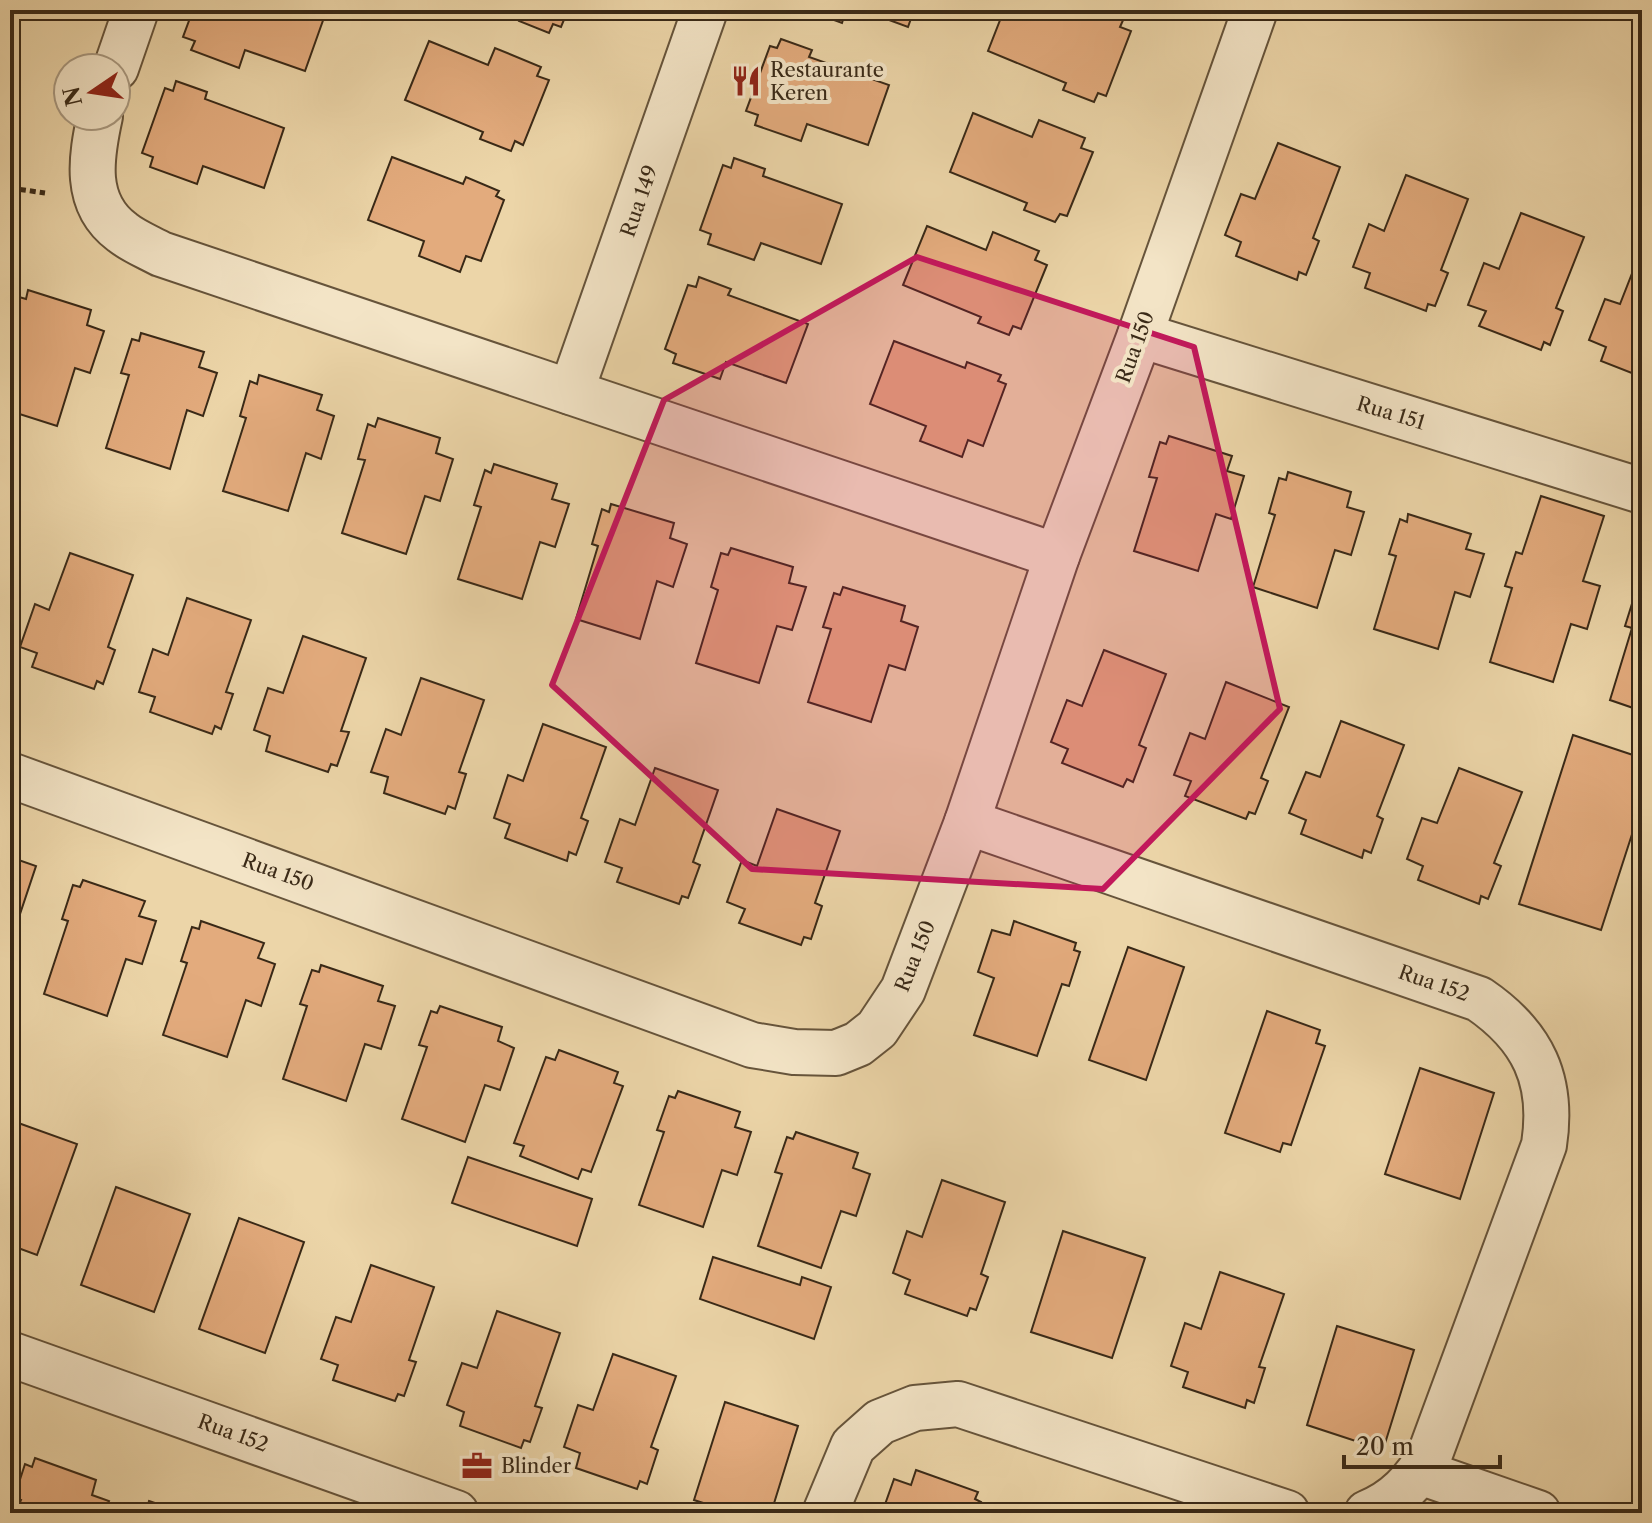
<svg xmlns="http://www.w3.org/2000/svg" width="1652" height="1523" viewBox="0 0 1652 1523" font-family="'Libre Caslon Text',serif">
	<rect width="100%" height="100%" fill="#ecd5a8"/>
	<filter id="stains"><feTurbulence type="fractalNoise" baseFrequency=".0025" numOctaves="4"/><feColorMatrix values="0 0 0 0 .2 0 0 0 0 .09 0 0 0 0 .02 0 0 0 .5 -.17"/></filter>
	<radialGradient id="worn" r=".72"><stop offset=".6" stop-color="#630" stop-opacity="0"/><stop offset="1" stop-color="#630" stop-opacity=".3"/></radialGradient>
	<g fill="#e3ab7d" stroke="#392917" stroke-width="2">
		<path d="M193,10H322L326,12L305,71L245,50L239,68L191,50L195,41L183,37Z"/>
		<path d="M510,10H568L561,27L553,24L549,33L519,21L521,15Z"/>
		<path d="M807,10H846L842,23Z"/>
		<path d="M862,10H914L908,27Z"/>
		<path d="M1004,10H1054L1070,17L1073,10H1103L1124,18L1120,27L1131,31L1106,96L1098,93L1094,102L1063,90L1066,83L988,51Z"/>
		<path d="M781,39L812,50L809,57L889,85L868,145L807,124L801,141L755,125L758,115L746,111L770,46L777,48Z"/>
		<path d="M429,41L488,65L495,48L541,67L537,76L549,80L523,145L515,141L511,151L480,139L483,132L405,100Z"/>
		<path d="M176,81L207,92L205,99L284,128L264,188L203,166L197,184L150,167L153,157L142,153L165,88L173,91Z"/>
		<path d="M973,113L1032,137L1039,120L1085,138L1081,148L1093,152L1067,216L1060,214L1055,222L1024,210L1027,203L950,172Z"/>
		<path d="M1278,143L1340,167L1313,238L1319,241L1306,275L1299,272L1297,280L1236,256L1241,242L1225,235L1241,194L1255,199Z"/>
		<path d="M392,157L463,184L466,177L499,191L496,196L504,200L481,261L466,256L460,272L419,256L424,241L368,220Z"/>
		<path d="M734,158L765,169L763,176L842,204L821,264L761,243L754,260L708,244L711,234L700,230L723,165L731,168Z"/>
		<path d="M1406,175L1468,199L1441,270L1448,273L1435,306L1428,304L1426,311L1365,288L1370,273L1353,267L1369,224L1384,231Z"/>
		<path d="M1521,213L1584,237L1556,308L1563,311L1550,345L1544,342L1541,350L1479,326L1486,311L1468,305L1484,263L1499,269Z"/>
		<path d="M927,226L986,250L993,232L1039,251L1035,260L1047,265L1021,329L1013,326L1009,335L978,323L981,317L903,285Z"/>
		<path d="M1642,248V377L1601,361L1606,347L1589,340L1605,299L1620,304Z"/>
		<path d="M699,277L731,289L728,295L808,324L786,383L726,362L720,379L673,363L676,354L665,349L688,285L696,287Z"/>
		<path d="M28,290L91,310L87,325L104,331L90,373L75,368L57,426L10,411V350L15,333L10,331V327L19,297L26,299Z"/>
		<path d="M141,333L204,352L199,367L217,373L203,416L187,410L170,469L106,448L129,375L121,373L132,339L139,341Z"/>
		<path d="M894,341L965,368L967,362L1001,375L998,381L1006,384L983,446L968,440L962,457L920,441L926,426L870,404Z"/>
		<path d="M259,375L322,395L317,410L334,416L321,459L306,453L288,511L223,491L246,418L240,416L250,381L257,384Z"/>
		<path d="M378,418L440,438L436,453L453,459L440,501L425,496L406,554L342,533L365,460L358,459L368,424L375,427Z"/>
		<path d="M1169,436L1232,456L1227,471L1244,476L1231,519L1216,514L1198,571L1134,551L1157,478L1149,477L1160,442L1166,444Z"/>
		<path d="M494,464L557,484L552,499L569,504L555,547L540,542L522,599L458,579L481,507L474,505L485,470L491,473Z"/>
		<path d="M1288,472L1351,492L1347,507L1364,512L1351,555L1335,550L1317,608L1253,587L1275,515L1269,513L1279,478L1286,480Z"/>
		<path d="M1541,496L1604,516L1583,581L1600,586L1587,629L1571,624L1553,682L1490,662L1512,588L1505,586L1516,552L1522,554Z"/>
		<path d="M611,504L674,523L670,538L687,544L673,587L657,581L640,639L576,619L598,546L592,544L602,509L609,512Z"/>
		<path d="M1408,514L1471,534L1466,549L1484,554L1470,597L1455,592L1438,649L1374,629L1396,556L1389,554L1400,519L1407,522Z"/>
		<path d="M731,548L793,567L789,583L806,587L792,630L777,626L759,683L696,663L718,590L711,587L721,553L728,555Z"/>
		<path d="M70,553L133,575L108,647L115,650L103,684L97,681L94,689L32,667L37,653L20,647L35,604L49,610Z"/>
		<path d="M843,587L905,606L901,621L918,627L905,670L889,665L871,722L808,702L831,629L823,627L834,593L840,595Z"/>
		<path d="M1636,591L1642,594V711L1610,700L1632,628L1625,626Z"/>
		<path d="M187,598L251,620L226,692L233,694L221,729L215,726L212,734L150,712L155,697L139,692L153,649L168,655Z"/>
		<path d="M303,636L366,658L341,731L349,732L337,766L331,764L328,772L266,751L270,736L254,730L268,688L283,693Z"/>
		<path d="M1104,650L1166,674L1139,745L1146,748L1133,782L1127,779L1123,787L1062,763L1068,749L1051,742L1067,700L1082,706Z"/>
		<path d="M421,678L484,700L459,772L466,774L455,809L448,806L445,814L384,793L388,777L371,772L386,729L401,735Z"/>
		<path d="M1226,682L1289,707L1261,778L1268,781L1255,814L1249,812L1246,819L1185,796L1191,781L1174,775L1190,733L1205,739Z"/>
		<path d="M1341,721L1404,745L1377,816L1383,819L1371,853L1364,850L1362,858L1301,834L1306,820L1289,813L1306,772L1320,777Z"/>
		<path d="M543,724L606,747L581,818L588,821L576,855L569,852L567,861L505,838L510,824L494,818L508,775L523,781Z"/>
		<path d="M1573,735L1642,758V824L1636,822L1601,930L1519,904Z"/>
		<path d="M655,768L718,790L693,862L700,865L688,898L682,896L679,904L617,882L622,868L605,862L620,819L635,825Z"/>
		<path d="M1459,768L1522,792L1494,863L1501,866L1488,899L1481,896L1479,904L1418,880L1423,866L1407,859L1422,818L1437,823Z"/>
		<path d="M777,809L840,831L815,903L822,906L811,939L804,937L801,945L739,923L745,909L727,902L742,860L757,866Z"/>
		<path d="M10,857L36,866L10,944Z"/>
		<path d="M83,880L145,901L139,916L156,921L142,964L126,959L107,1016L44,994L68,921L62,919L73,885L80,887Z"/>
		<path d="M201,921L264,943L258,958L275,964L261,1006L246,1000L227,1057L163,1035L187,963L181,961L192,927L199,929Z"/>
		<path d="M1014,921L1076,943L1074,950L1080,952L1069,986L1062,984L1037,1056L974,1035L994,978L978,972L992,930L1010,935Z"/>
		<path d="M1128,947L1184,967L1146,1080L1089,1060Z"/>
		<path d="M321,965L383,986L378,1001L395,1006L381,1049L365,1044L346,1101L283,1079L307,1006L300,1004L312,970L319,972Z"/>
		<path d="M440,1006L502,1027L498,1041L514,1048L500,1090L485,1085L465,1142L402,1119L427,1047L419,1045L431,1011L437,1013Z"/>
		<path d="M1267,1011L1320,1030L1316,1043L1325,1046L1291,1145L1283,1143L1280,1152L1225,1133Z"/>
		<path d="M559,1050L618,1072L614,1083L623,1086L591,1172L582,1169L578,1179L520,1156L524,1146L514,1143L546,1057L555,1060Z"/>
		<path d="M1420,1068L1494,1093L1460,1199L1385,1174Z"/>
		<path d="M678,1091L740,1112L735,1127L751,1132L737,1175L722,1170L703,1227L639,1205L664,1132L657,1130L669,1096L675,1098Z"/>
		<path d="M10,1120L77,1144L37,1255L10,1245Z"/>
		<path d="M796,1132L858,1153L853,1168L870,1174L856,1216L841,1211L821,1268L758,1246L782,1174L775,1172L787,1137L793,1139Z"/>
		<path d="M468,1157L592,1199L577,1246L452,1203Z"/>
		<path d="M942,1180L1005,1202L981,1274L988,1277L976,1310L970,1308L967,1316L905,1294L910,1280L893,1273L907,1231L922,1237Z"/>
		<path d="M116,1187L190,1214L154,1312L81,1285Z"/>
		<path d="M239,1218L304,1242L265,1353L199,1329Z"/>
		<path d="M1063,1231L1145,1258L1112,1358L1031,1332Z"/>
		<path d="M713,1257L800,1285L802,1277L831,1287L814,1339L700,1299Z"/>
		<path d="M371,1265L434,1287L409,1360L416,1362L404,1396L398,1394L395,1401L333,1380L338,1365L321,1359L336,1317L351,1322Z"/>
		<path d="M1220,1272L1284,1294L1259,1367L1265,1368L1254,1403L1247,1400L1245,1408L1183,1387L1188,1372L1171,1366L1185,1323L1201,1329Z"/>
		<path d="M497,1311L560,1333L535,1406L542,1408L530,1442L524,1440L521,1448L460,1426L464,1412L447,1405L462,1363L477,1368Z"/>
		<path d="M1337,1326L1414,1350L1383,1450L1307,1425Z"/>
		<path d="M613,1354L676,1376L651,1447L658,1450L647,1484L640,1481L637,1489L576,1468L580,1453L564,1447L578,1405L593,1410Z"/>
		<path d="M725,1402L798,1426L771,1513H734L694,1500Z"/>
		<path d="M35,1458L96,1480L92,1495L109,1501L104,1513H16L21,1500L14,1498L25,1464L32,1467Z"/>
		<path d="M916,1470L978,1492L975,1499L981,1502L977,1513H882L894,1479L911,1485Z"/>
		<path d="M149,1501L184,1513H138L140,1507L147,1509Z"/>
		<path d="M1142,1504L1167,1513H1139Z"/>
		<path d="M1030,1505L1052,1513H1028Z"/>
	</g>
	<g fill="none" stroke-linecap="round" stroke-linejoin="round">
		<g stroke="#66543b" stroke-width="48">
			<g id="minor">
				<path d="M116,68L136,10"/>
				<path d="M100,116C91,157 83,203 122,232C133,241 148,247 161,254L1057,556"/>
				<path d="M1140,335L1642,491"/>
				<path d="M571,392L705,10"/>
				<path d="M10,775L752,1045L794,1052L836,1053L858,1044L877,1029L903,990L967,822L1057,556L1140,335L1255,10"/>
				<path d="M967,822L1479,999C1533,1036 1554,1080 1544,1145L1430,1454C1416,1480 1395,1502 1367,1513"/>
				<path d="M10,1354L456,1513"/>
				<path d="M1420,1472L1538,1513"/>
				<path d="M825,1513L853,1446L880,1422L915,1408L958,1404L1287,1513"/>
			</g>
		</g>
		<path stroke="#392917" stroke-width="5" stroke-dasharray="6 4" stroke-linecap="butt" d="M10,188L45,193"/>
		<use href="#minor" stroke="#f3e4c6" stroke-width="44"/>
	</g>
	<path fill="#c2185b" fill-opacity="0.2" stroke="#c2185b" stroke-width="6" stroke-linejoin="round" d="M917,257L1194,347L1280,709L1103,889L752,869L552,685L664,400Z"/>
	<defs>
		<g id="restaurant-bare" transform="scale(2.4)"><path d="M-5-6h1v4h1v-4h1v4h1v-4h1v5L-1.5 .5V6h-2V.5L-5-1ZM5-6V6H3V1.5H1.5Q1.5-4 5-6Z" fill="#8f2418" stroke="#f3e4c6" stroke-width="2.5" paint-order="stroke"/></g>
		<g id="office-bare" transform="scale(2.4)"><path d="M-6-3h4V-5.5h4V-3h4V5H-6ZM-1-4.5V-3h2v-1.5ZM-6 0V1H6V0Z" fill="#8f2418" stroke="#f3e4c6" stroke-width="2.5" paint-order="stroke"/></g>
	</defs>
	<g fill-rule="evenodd">
		<use href="#restaurant-bare" x="746" y="81"/>
		<use href="#office-bare" x="477" y="1466"/>
	</g>
	<g text-anchor="middle" stroke-width="8" stroke-linejoin="round" paint-order="stroke">
		<g font-size="20" fill="#392917" stroke="#f3e4c6" text-anchor="start">
			<text x="770" y="77">Restaurante<tspan x="770" dy="23">Keren</tspan></text>
			<text x="501" y="1473">Blinder</text>
		</g>
		<g font-size="20" fill="#392917" stroke="#f3e4c6">
			<text transform="translate(639 201) rotate(-71)" y="7">Rua 149</text>
			<text transform="translate(1135 347) rotate(-70)" y="7">Rua 150</text>
			<text transform="translate(1391 413) rotate(17)" y="7">Rua 151</text>
			<text transform="translate(278 872) rotate(20)" y="7">Rua 150</text>
			<text transform="translate(915 956) rotate(-68)" y="7">Rua 150</text>
			<text transform="translate(1434 983) rotate(19)" y="7">Rua 152</text>
			<text transform="translate(233 1433) rotate(20)" y="7">Rua 152</text>
		</g>
	</g>
	<rect width="1652" height="1523" fill="none" stroke="#ecd5a8" stroke-width="40"/>
	<rect x="12" y="12" width="1628" height="1499" fill="none" stroke="#392917" stroke-width="4"/>
	<rect x="20" y="20" width="1612" height="1483" fill="none" stroke="#392917" stroke-width="2"/>
	<g transform="translate(92 92) rotate(257)"><circle r="38" fill="#f3e4c6" stroke="#a99980" stroke-width="2"/>
	<path d="M0-6L14 30L0 20L-14 30Z" fill="#8f2418"/>
	<text y="-12" font-size="22" font-weight="bold" text-anchor="middle" fill="#392917">N</text>
	</g>
	<path d="M1344 1455v12h156v-12" fill="none" stroke="#392917" stroke-width="4"/>
	<text x="1356" y="1455" font-size="24" fill="#392917" stroke="#f3e4c6" stroke-width="6" paint-order="stroke">20 m</text>
	<rect width="100%" height="100%" filter="url(#stains)"/>
	<rect width="100%" height="100%" fill="url(#worn)"/>
</svg>
